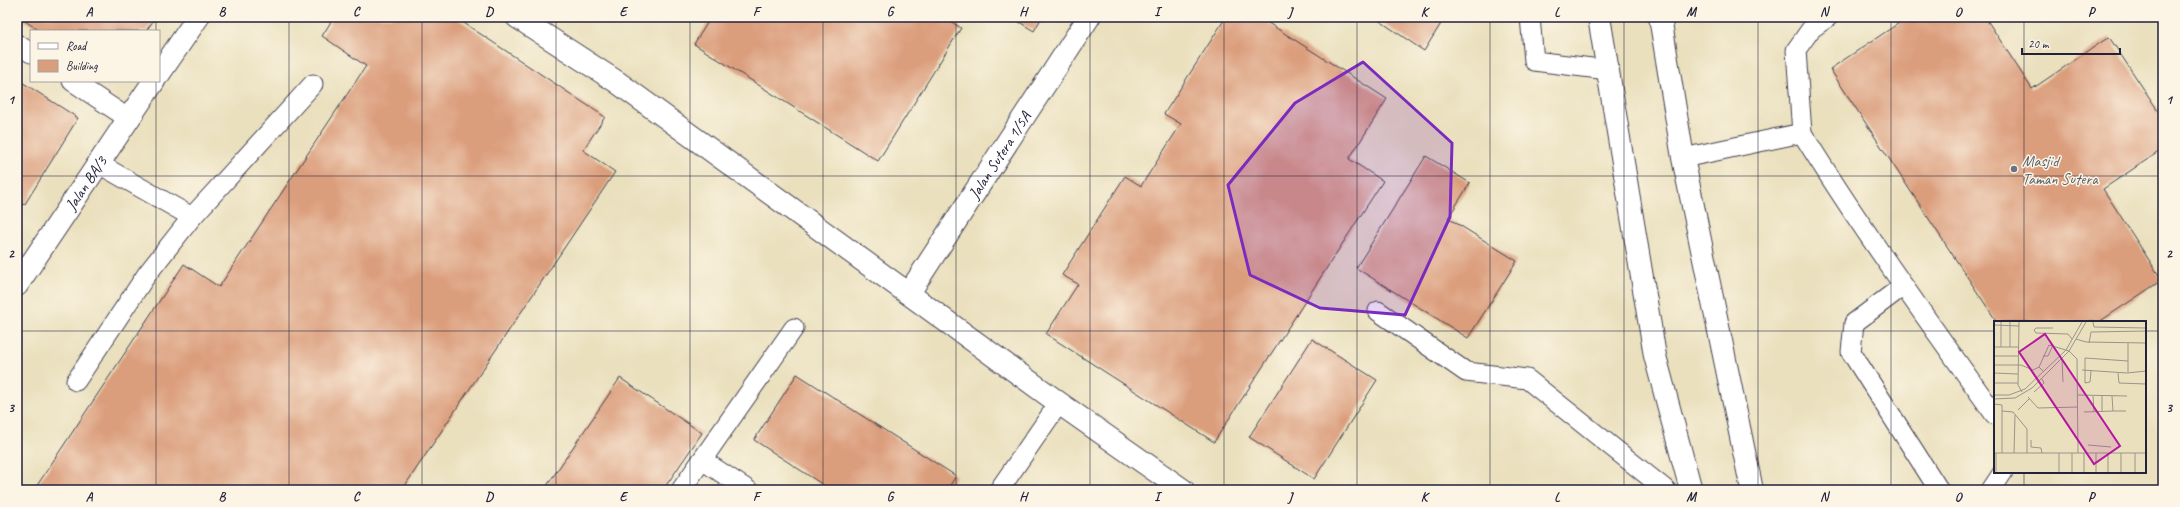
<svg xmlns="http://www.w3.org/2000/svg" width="2180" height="507" viewBox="0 0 2180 507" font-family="Caveat,sans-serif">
	<rect width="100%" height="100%" fill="#fcf5e5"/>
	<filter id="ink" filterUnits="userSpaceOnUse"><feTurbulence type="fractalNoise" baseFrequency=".025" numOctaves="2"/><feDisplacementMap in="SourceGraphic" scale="8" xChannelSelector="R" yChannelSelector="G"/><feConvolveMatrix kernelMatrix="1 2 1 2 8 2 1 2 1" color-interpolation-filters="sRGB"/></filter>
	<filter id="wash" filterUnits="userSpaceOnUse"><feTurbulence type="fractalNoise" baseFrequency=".012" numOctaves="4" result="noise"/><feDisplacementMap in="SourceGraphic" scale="16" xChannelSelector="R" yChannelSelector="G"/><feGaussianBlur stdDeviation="0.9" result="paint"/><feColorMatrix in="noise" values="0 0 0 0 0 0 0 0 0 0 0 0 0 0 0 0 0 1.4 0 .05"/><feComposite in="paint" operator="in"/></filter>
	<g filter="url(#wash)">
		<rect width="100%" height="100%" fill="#eae0be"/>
		<g id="blocks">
			<g fill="#db9e7d">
				<path d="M19,17H156L146,31H40Z"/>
				<path d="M334,17H455L605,117L583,150L615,172L402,490H34L184,264L219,287L366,66L322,36Z"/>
				<path d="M711,17H944L961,28L878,161L694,44Z"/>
				<path d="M1011,17H1042L1034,31Z"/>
				<path d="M1226,17H1259L1387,99L1349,159L1383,181L1214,442L1046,334L1078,284L1062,275L1125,176L1141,186L1181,124L1164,114Z"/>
				<path d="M1374,17H1445L1424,51Z"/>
				<path d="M1908,17H1985L2032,89L2109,37L2163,118V149L2103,189L2162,280L2099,322H1997L1830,69Z"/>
				<path d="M17,79L78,118L25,204L17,206Z"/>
				<path d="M1426,156L1470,183L1448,218L1517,261L1468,338L1356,268Z"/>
				<path d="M1312,339L1377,380L1314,479L1249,437Z"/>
				<path d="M797,374L956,476L947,490H831L754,440Z"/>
				<path d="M620,378L702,433L663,490H544Z"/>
			</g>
		</g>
	</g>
	<g filter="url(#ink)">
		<use href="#blocks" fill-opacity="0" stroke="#403e4f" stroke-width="1"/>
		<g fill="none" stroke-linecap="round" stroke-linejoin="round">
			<g stroke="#403e4f" stroke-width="21">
				<g id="lane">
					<path d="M1530,17L1534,61L1608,70"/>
					<path d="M17,44L31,53"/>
					<path d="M72,81L129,119"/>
					<path d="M1802,133L1796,50L1811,29L1828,17"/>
					<path d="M1683,158L1802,133C1862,230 1929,322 1995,415"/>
					<path d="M99,164L192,217"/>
					<path d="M1903,286L1854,323L1851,352L1939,490"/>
					<path d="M1378,311L1466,372L1527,379L1666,490"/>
					<path d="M76,381L147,274L192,217L313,84"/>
					<path d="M702,460L748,490"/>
					<path d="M681,490L794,328"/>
					<path d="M999,490L1059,403"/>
					<path d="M1991,490L2003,472"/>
				</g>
			</g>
			<g stroke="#403e4f" stroke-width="24">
				<g id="street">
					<path d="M517,17L617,82L1059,403L1183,490"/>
					<path d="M159,74L198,17"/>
					<path id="s1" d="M17,285L154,81"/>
					<path id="s2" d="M909,293L1089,17"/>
				</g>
			</g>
			<g stroke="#403e4f" stroke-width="24">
				<g id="secondary">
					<path d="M1599,17L1655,356L1691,490"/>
					<path d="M1660,17L1683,158L1752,490"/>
				</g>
			</g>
			<use href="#lane" stroke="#fff" stroke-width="19"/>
			<use href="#street" stroke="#fff" stroke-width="22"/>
			<use href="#secondary" stroke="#fff" stroke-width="22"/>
		</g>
	</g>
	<path fill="#7b2cbf" fill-opacity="0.2" stroke="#7b2cbf" stroke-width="3" stroke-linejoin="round" d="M1363,62L1452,143L1450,217L1405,315L1320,308L1250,275L1228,185L1295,103Z"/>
	<path fill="none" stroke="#22223b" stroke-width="1" stroke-opacity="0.55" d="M156,17V31M289,17V490M422,17V490M556,17V490M690,17V490M823,17V490M956,17V490M1090,17V490M1224,17V490M1357,17V490M1490,17V490M1624,17V490M1758,17V490M1891,17V490M2024,17V322M156,81V490M17,176H2163M17,331H1995M2145,331H2163M2024,472V490"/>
	<circle fill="#6b7280" stroke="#fcf5e5" stroke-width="1.5" cx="2014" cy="169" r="4"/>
	<g text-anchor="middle" stroke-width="3" stroke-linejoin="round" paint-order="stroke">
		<g font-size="16" fill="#22223b" stroke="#fcf5e5">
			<text dy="6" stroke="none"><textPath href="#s2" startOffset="165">Jalan Sutera 1/5A</textPath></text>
			<text dy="6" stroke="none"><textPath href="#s1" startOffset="123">Jalan BA/3</textPath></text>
		</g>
		<g font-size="16" fill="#5b616d" stroke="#fcf5e5" text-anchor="start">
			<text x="2022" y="166">Masjid<tspan x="2022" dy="18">Taman Sutera</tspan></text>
		</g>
	</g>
	<g transform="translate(1994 321)">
		<rect width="152" height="152" fill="#eae0be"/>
		<path fill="none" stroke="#9a948a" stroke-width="1" d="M25,1L24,64L28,71M99,1L100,6L152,7M0,4L25,5M59,7H42L40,9L42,12L74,13L78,18M82,18L92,21L152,22M95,22L97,11L152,10M0,26H24M7,26V1M16,26V1M0,35H24M49,35H54L59,24M68,38L69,61M0,44H27L39,49L45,46M88,49L133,52L152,50M97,50L96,61L91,62V37L134,40M50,51L45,46L55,24L75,30L83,38L84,132M134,51V22M0,52L24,53M124,52L125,62L152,63M0,62H24M40,71L50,62L48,58M0,74H15L31,68L72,29L88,1M84,74L133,75M99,75L100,91M108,75V91M34,76L44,87L84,86M0,78L21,77L38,67L75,30L92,1M0,83L8,84V132M24,89L35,78M8,90L19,91L33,108V132M119,90H132M90,91L119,90L118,75M37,119V126L47,127L48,132M94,124L117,126M0,132H152M2,132V151M20,132L21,94M65,151V132M78,151V132M90,151V132M102,151V132M114,151V132M127,151V132M141,151V132"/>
		<path fill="#b5179e" fill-opacity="0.15" stroke="#b5179e" stroke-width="2" d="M51,13L126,125L100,143L25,31Z"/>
		<rect width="152" height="152" fill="none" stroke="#22223b" stroke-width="2"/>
	</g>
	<rect width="2180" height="507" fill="none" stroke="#fcf5e5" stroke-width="44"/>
	<rect x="30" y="30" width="130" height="52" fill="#fcf5e5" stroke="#a5a1a1"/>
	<rect x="38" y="43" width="20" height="6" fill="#ffffff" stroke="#a5a1a1"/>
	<text x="66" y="50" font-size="12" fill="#22223b">Road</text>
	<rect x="38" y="60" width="20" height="12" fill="#db9e7d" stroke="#a5a1a1"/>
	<text x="66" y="70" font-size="12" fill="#22223b">Building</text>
	<path d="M2022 48v6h98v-6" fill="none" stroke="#22223b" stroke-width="2"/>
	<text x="2028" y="48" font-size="12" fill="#22223b" stroke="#fcf5e5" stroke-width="3" paint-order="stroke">20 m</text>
	<rect x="22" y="22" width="2136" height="463" fill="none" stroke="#22223b" stroke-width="1.5"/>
	<g font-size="13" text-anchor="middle" font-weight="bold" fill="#22223b">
		<text x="89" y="16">A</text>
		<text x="222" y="16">B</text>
		<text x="356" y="16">C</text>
		<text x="489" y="16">D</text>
		<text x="623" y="16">E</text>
		<text x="756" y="16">F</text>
		<text x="890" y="16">G</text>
		<text x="1023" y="16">H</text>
		<text x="1157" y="16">I</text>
		<text x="1290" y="16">J</text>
		<text x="1424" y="16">K</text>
		<text x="1557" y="16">L</text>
		<text x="1691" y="16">M</text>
		<text x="1824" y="16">N</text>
		<text x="1958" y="16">O</text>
		<text x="2091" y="16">P</text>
		<text x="11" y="104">1</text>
		<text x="2169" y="104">1</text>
		<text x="11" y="258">2</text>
		<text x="2169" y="258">2</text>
		<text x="11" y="412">3</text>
		<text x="2169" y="412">3</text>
		<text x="89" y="501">A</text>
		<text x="222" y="501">B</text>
		<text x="356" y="501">C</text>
		<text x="489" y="501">D</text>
		<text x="623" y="501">E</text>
		<text x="756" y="501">F</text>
		<text x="890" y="501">G</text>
		<text x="1023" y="501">H</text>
		<text x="1157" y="501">I</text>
		<text x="1290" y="501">J</text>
		<text x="1424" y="501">K</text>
		<text x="1557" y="501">L</text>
		<text x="1691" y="501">M</text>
		<text x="1824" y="501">N</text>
		<text x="1958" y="501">O</text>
		<text x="2091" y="501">P</text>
	</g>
</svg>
